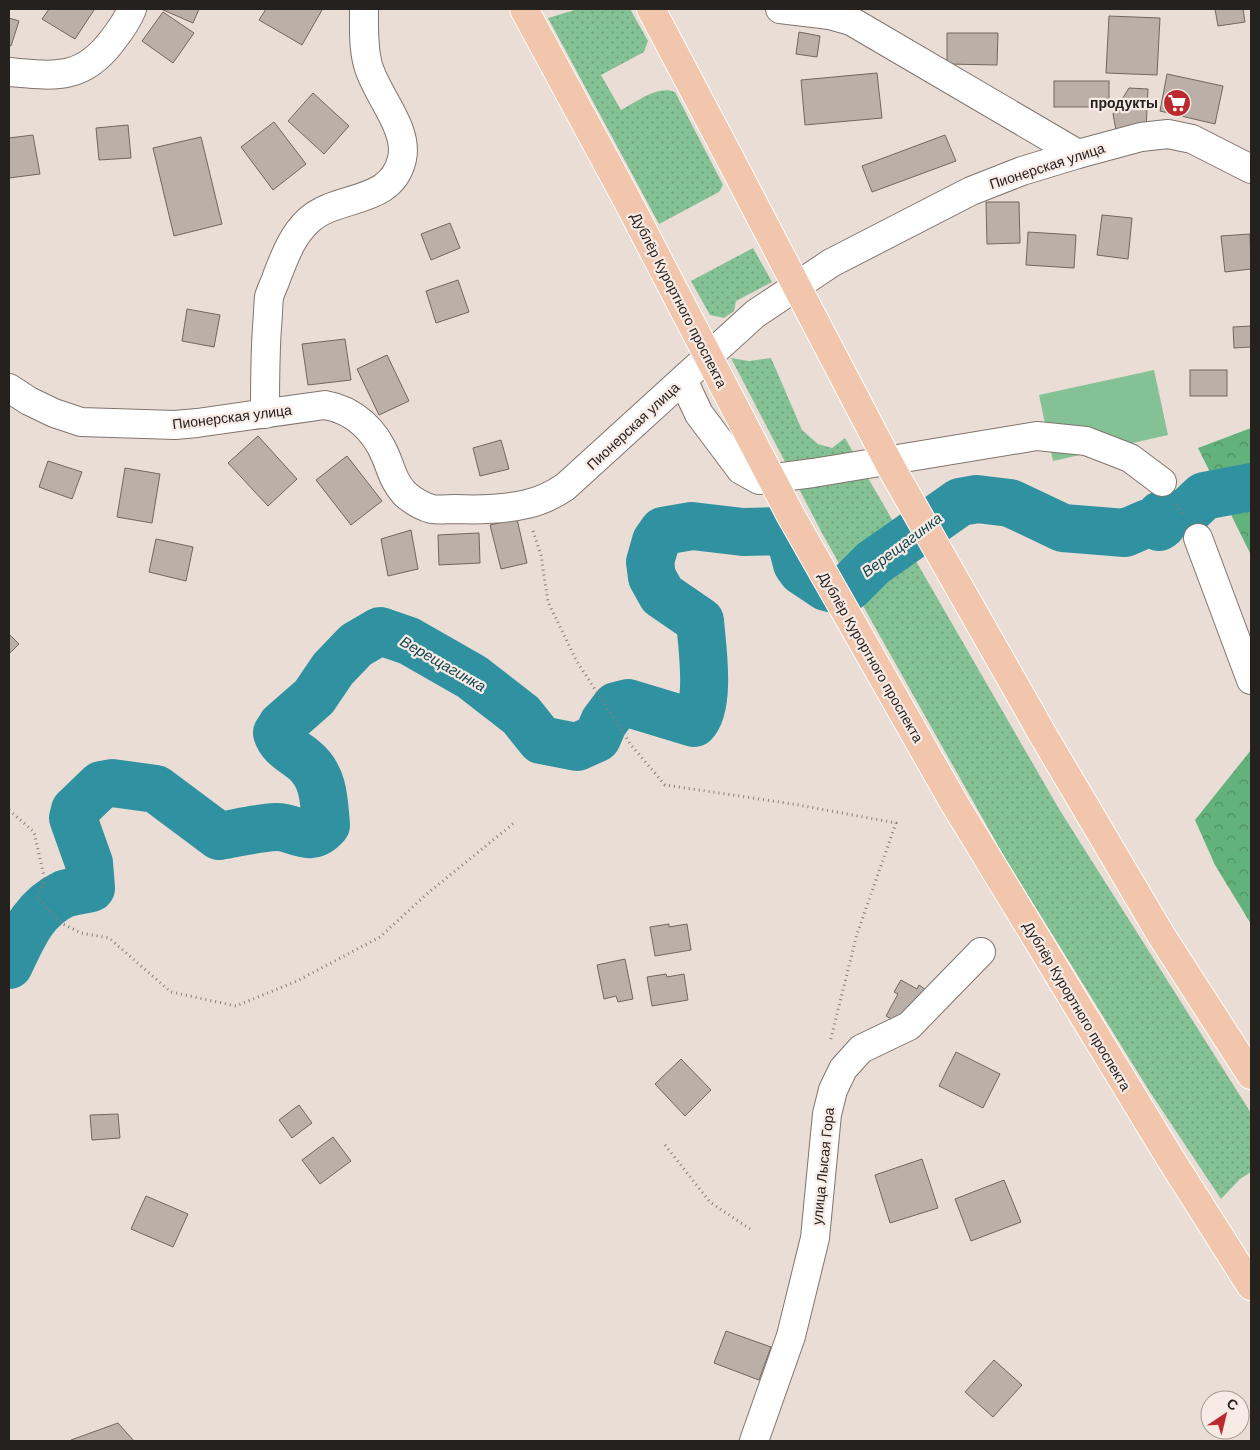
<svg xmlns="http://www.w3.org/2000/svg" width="1260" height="1450" viewBox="0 0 1260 1450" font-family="Helvetica,sans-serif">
	<defs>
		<pattern id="grass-dots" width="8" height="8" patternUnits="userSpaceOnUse" patternTransform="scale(1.25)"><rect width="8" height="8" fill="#84c194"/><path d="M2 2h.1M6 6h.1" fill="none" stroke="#6c9c78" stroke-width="1.8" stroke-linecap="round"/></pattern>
		<pattern id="forest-crowns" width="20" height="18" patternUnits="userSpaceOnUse" patternTransform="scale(1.25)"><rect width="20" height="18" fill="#63b27b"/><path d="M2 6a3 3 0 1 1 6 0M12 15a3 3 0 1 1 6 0" fill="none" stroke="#519064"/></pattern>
	</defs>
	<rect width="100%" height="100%" fill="#eaddd6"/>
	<g fill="url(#grass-dots)">
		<path d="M578,9H630L648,41L644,52L601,75L621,110C637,102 657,85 675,92L723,185L719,192L659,224L548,18Z"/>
		<path d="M753,248L772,282L736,301L734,311L724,318L710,315L691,281Z"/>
		<path d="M731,358L749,361L771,358L802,430L818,444L832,448L845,438L1059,809L1251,1113V1172L1240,1179L1221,1199L1150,1092L1005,858L822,533Z"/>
	</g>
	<g fill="url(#forest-crowns)">
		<path d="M1251,428V555L1198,448Z"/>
		<path d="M1251,750V924L1215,865L1195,820Z"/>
	</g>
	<path fill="#84c194" d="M1154,370L1168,435L1053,461L1039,395Z"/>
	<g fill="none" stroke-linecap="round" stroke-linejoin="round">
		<path stroke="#3092a1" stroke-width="48" d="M9,965C23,936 33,909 64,894C72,891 82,890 91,888L89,863L73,818L75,810L101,785L112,783L156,789L219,836C237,833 257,828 276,827C294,826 309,845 326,825C324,801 324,776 304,760C293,751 281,746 277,733L282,725L314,697L333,669L356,645L380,631L409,641L472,677L521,715L541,740L577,747L597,738L604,722L616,706L628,703L694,723C711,706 702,645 700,621L662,595L652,577L650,562L656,541L663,531L692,526L743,532L781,531L791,541L797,564L802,571L826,587L838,590L849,587L873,563L960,502L977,499L1010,503L1063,528L1125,533L1148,523H1153L1159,527L1162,525L1159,519L1161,515L1186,513L1204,496L1251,487"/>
	</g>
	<g fill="#bbb0a8" stroke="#70675f">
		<path d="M49,9H91L94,10L75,39L42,19Z"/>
		<path d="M161,9H199L193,23Z"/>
		<path d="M266,9H319L322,10L302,45L259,20Z"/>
		<path d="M1215,9H1243L1245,22L1218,26Z"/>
		<path d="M163,12L194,33L173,63L142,41Z"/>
		<path d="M1109,16L1160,18L1157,75L1106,73Z"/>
		<path d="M9,18L19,21L11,46L9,45Z"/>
		<path d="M799,32L820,36L817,57L796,54Z"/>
		<path d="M947,33H998L997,65L947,64Z"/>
		<path d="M877,73L882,118L805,125L801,80Z"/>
		<path d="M1167,74L1223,86L1215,124L1160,111Z"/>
		<rect x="1054" y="81" width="55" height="26"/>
		<path d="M1129,88L1148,89L1146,130H1116L1113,114Z"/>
		<path d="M313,93L349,126L324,154L288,121Z"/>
		<path d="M274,122L306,164L273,190L241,147Z"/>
		<path d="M128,125L131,158L99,160L96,128Z"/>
		<path d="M33,135L40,174L9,178V138Z"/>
		<path d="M945,135L956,161L872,192L862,166Z"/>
		<path d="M201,137L222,224L174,236L153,148Z"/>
		<path d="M986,202H1019L1020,243L987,244Z"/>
		<path d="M1102,215L1132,218L1128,259L1097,255Z"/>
		<path d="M450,223L460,248L431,260L421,234Z"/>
		<path d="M1028,232L1076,235L1074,268L1026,265Z"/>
		<path d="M1250,234L1251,269L1225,272L1221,236Z"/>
		<path d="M458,280L469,312L436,323L426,291Z"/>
		<path d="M187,309L220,315L214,347L182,341Z"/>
		<path d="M1251,326V347L1234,348L1233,327Z"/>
		<path d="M345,339L351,380L308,385L302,344Z"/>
		<path d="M387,355L409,401L379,415L357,369Z"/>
		<rect x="1190" y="370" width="37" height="26"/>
		<path d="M258,436L297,479L268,506L228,463Z"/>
		<path d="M501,440L509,469L480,476L473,448Z"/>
		<path d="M347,456L382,501L351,525L316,480Z"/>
		<path d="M48,461L82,472L72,499L39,487Z"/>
		<path d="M125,468L160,474L152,523L117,517Z"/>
		<path d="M517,519L527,563L501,569L490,525Z"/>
		<path d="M411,530L418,569L388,576L381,539Z"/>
		<path d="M479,533L480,563L439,565L438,535Z"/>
		<path d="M156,539L193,547L186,581L149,572Z"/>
		<path d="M9,634L19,644L9,654Z"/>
		<path d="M669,924V927L687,924L691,950L655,956L650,927Z"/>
		<path d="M625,959L633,999L618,1002L616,996L604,999L597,965Z"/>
		<path d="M666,974L667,977L684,974L688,1000L652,1006L647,977Z"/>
		<path d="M901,980L917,989L919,985L926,990L900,1024L886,1016L898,994L894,992Z"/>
		<path d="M956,1052L1000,1074L983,1108L939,1086Z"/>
		<path d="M681,1059L711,1090L685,1116L655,1084Z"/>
		<path d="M299,1105L312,1123L292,1138L279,1120Z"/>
		<path d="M118,1114L120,1138L92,1140L90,1115Z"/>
		<path d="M333,1137L351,1161L320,1184L302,1160Z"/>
		<path d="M922,1159L938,1208L890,1223L875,1175Z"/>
		<path d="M1004,1180L1021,1222L971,1241L955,1199Z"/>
		<path d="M146,1196L188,1214L173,1247L131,1229Z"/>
		<path d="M726,1331L771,1347L759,1380L714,1363Z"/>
		<path d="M994,1360L1022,1385L993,1417L965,1392Z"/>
		<path d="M118,1423L134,1441H73L71,1440Z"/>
	</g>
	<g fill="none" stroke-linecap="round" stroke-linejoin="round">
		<g stroke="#80746e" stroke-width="30">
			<g id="minor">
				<path d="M780,9L830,15L851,21L1078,154"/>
				<path d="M9,72C54,76 82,81 112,41C120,31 127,21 132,9"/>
				<path d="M683,380L699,414L741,470L759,480L813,473L1037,436L1086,441L1130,458L1162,482"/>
				<path d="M9,388L29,401L54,413L81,422L175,425L197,423L325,405C354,410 375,430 386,457C392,472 394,482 405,494C412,500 423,507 432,509C439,510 447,509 455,509C479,510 503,510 527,504C541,501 553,495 565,487L755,314L831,263L971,191L1022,171L1078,154L1141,137L1168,134L1192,139L1251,169"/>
				<path d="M265,414C265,385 265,356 267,327C268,318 268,307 269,297C271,290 275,283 277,276C285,256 292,236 308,221C336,194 391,206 402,159C409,128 376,95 368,65C363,47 364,27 364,9"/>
				<path d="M1198,538L1251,680"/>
				<path d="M754,1441L791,1336L815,1238L827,1114L833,1090L843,1069L861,1049L909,1026L981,952"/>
			</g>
		</g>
		<g stroke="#fff" stroke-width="30">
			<g id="primary">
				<path d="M524,9L626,198"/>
				<path d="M651,9L726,151"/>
				<path d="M1043,735L1161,935L1251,1075"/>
				<path d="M953,801L1170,1158L1251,1286"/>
			</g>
		</g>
		<g stroke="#877e79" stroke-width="3" stroke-dasharray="1 4" stroke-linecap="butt">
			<path d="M1176,504L1183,515"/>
			<path d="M533,531L541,555L548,602L576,660L631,745L665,785L793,804L896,823L857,934L830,1042"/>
			<path d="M9,810L34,832L45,881L37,897L61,923L81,933L109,938L171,992L236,1006L297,981L380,937L428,893L514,823"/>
			<path d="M665,1145L710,1202L750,1229"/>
		</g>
		<use href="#minor" stroke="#fff" stroke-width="28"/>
		<use href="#primary" stroke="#f2c6ad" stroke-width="28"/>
		<g stroke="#fff" stroke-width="30" stroke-linecap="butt">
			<g id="primary-bridge">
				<path d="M726,151L892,469L1043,735"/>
				<path d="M626,198L790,514L953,801"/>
			</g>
		</g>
		<use href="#primary-bridge" stroke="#f2c6ad" stroke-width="28"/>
	</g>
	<defs>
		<g id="supermarket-disc" transform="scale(1.4375)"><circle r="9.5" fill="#ba2a2e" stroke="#f8eae4"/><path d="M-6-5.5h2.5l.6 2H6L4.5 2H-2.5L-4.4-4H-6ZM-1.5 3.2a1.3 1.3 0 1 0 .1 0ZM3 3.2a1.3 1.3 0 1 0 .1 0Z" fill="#fff"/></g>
	</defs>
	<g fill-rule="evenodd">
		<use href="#supermarket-disc" x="1177" y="103"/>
	</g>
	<g text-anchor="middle" stroke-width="4.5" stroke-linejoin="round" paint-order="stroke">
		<g font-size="14" font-weight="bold" fill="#25211e" stroke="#f8eae4" text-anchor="end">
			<text x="1158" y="108">продукты</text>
		</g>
		<g font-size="14" fill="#25211e" stroke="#f8eae4">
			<text transform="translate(1047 166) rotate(-18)" y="5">Пионерская улица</text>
			<text transform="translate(679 300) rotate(63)" y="5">Дублёр Курортного проспекта</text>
			<text transform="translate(232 417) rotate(-7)" y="5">Пионерская улица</text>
			<text transform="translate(633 426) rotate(-43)" y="5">Пионерская улица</text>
			<text transform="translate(871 657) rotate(60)" y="5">Дублёр Курортного проспекта</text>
			<text transform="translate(1077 1006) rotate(59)" y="5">Дублёр Курортного проспекта</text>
			<text transform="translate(823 1166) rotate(-84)" y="5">улица Лысая Гора</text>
		</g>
		<g font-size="15" font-style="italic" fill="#0f4750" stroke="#f8eae4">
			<text transform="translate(902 545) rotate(-37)" y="5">Верещагинка</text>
			<text transform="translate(443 664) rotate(30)" y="5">Верещагинка</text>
		</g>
	</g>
	<rect width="1260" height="1450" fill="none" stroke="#25211e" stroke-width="20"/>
	<g transform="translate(1225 1415) rotate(35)"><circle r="24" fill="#f8eae4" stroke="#a49a95"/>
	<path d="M0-4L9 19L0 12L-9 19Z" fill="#ba2a2e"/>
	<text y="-8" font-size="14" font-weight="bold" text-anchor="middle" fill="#25211e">С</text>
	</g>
</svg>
